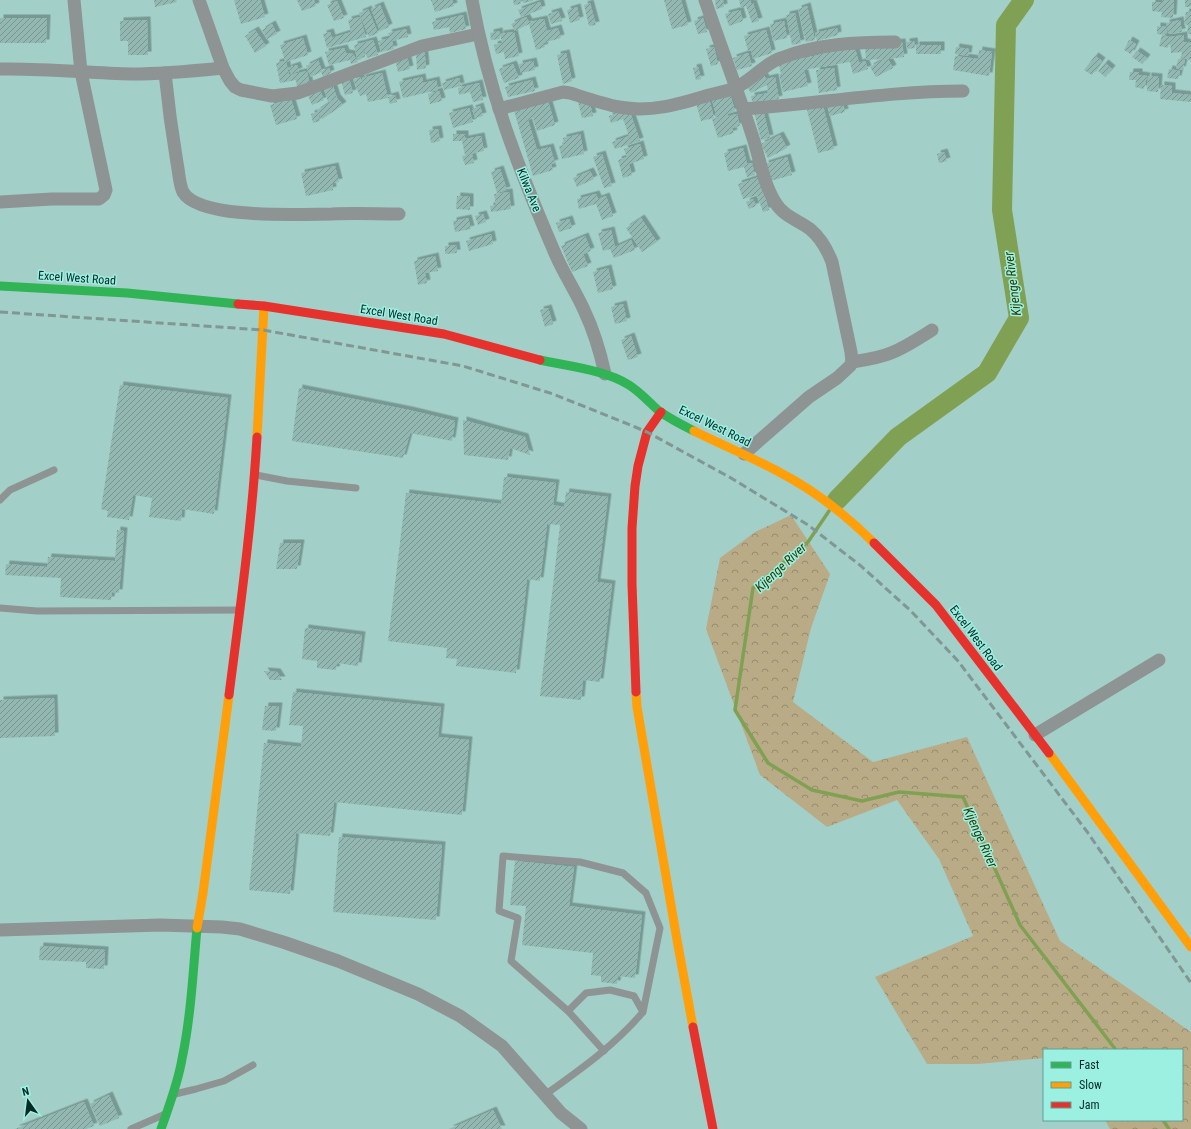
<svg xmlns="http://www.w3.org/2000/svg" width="1191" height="1129" viewBox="0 0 1191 1129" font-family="'Roboto Condensed',sans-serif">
	<defs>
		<pattern id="forest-crowns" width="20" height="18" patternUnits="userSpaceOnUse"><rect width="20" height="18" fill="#baab87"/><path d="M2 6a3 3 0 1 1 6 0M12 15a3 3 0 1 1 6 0" fill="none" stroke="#958b6e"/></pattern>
		<pattern id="building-hatch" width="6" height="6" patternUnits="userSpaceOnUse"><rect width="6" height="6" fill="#93b8b2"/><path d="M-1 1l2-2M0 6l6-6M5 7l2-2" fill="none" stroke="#769691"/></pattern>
		<filter id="shadow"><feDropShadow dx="3.5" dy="-3.5" stdDeviation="0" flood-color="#0004"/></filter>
	</defs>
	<rect width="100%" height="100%" fill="#a2cfc8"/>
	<path fill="url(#forest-crowns)" d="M791,515L830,574L811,628L793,702L873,762L967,737L1060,941L1191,1032V1129H1110L1105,1120H1182V1050H1044V1058L978,1064H927L875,977L973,936L939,859L897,800L827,827L760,775L706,629L720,558L755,532Z"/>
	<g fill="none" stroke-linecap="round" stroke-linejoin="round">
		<g stroke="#80a153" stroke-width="3.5">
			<path d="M829,511L808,542L753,588L735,710L768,763L812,790L862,801L899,792L963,797L1020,925L1116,1050"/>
			<path d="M1163,1120L1169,1129"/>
		</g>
		<path stroke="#80a153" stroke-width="20" d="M837,500L898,437L987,373L1019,318L1002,210L1006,25L1024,0"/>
	</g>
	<g fill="url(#building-hatch)" filter="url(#shadow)">
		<path d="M154,0H176L177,2L155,7Z"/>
		<path d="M234,0H260L265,17L241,24Z"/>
		<path d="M297,0H314L316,6L302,11Z"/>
		<path d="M431,0H452L454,6L435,12Z"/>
		<path d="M513,0H520L521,4L514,5Z"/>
		<path d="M523,0H533V1L523,3Z"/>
		<path d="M664,0H681L688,25L672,29Z"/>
		<path d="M715,0H723L724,7L716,9Z"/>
		<path d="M739,0H750L751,4L753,3L759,21L752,23L746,6L741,8Z"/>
		<path d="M1163,0H1174L1173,18L1161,17L1162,12L1152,11V2H1162Z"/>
		<rect x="1185" y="0" width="6" height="7"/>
		<path d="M337,1L344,18L334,21L327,5Z"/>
		<path d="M540,2L542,9L521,17L518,10Z"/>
		<path d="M590,3L596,25L589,26L584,5Z"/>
		<path d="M380,5L389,27L380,31L371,9Z"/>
		<path d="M807,6L815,40L806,42L798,9Z"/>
		<path d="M577,7L580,20L570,23L567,10Z"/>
		<path d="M368,9L378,33L369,37L359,13Z"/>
		<path d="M740,10L743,21L729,26L725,14Z"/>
		<path d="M558,11L562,21L551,24L548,14Z"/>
		<path d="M1186,12H1191V34H1187L1188,25L1184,24Z"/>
		<path d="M795,13L801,43L792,45L786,15Z"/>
		<path d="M463,15L466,29L450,33L449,27L434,30L432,22Z"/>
		<path d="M360,17L366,37L327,48L323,34L330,32L332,38L351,32L348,20Z"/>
		<path d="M526,17L529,22L544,19L547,31L558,28L561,38L543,43L545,47L536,50L529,24L515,31L511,24Z"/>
		<path d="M0,18H47L46,43H0Z"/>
		<path d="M703,18L707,32L698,34L694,21Z"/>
		<path d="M147,20L148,55H128V41H120V21Z"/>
		<path d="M1180,20L1182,32L1169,34L1166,23Z"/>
		<path d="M784,21L787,38L773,41L770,24Z"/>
		<path d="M272,24L277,34L267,39L262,30Z"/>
		<path d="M1157,26L1167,27L1166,35L1157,34Z"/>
		<path d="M837,28L838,35L817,41L815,33Z"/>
		<path d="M406,29L408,37L392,41L394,49L381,52L378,41L390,38L388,33Z"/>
		<path d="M255,30L266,46L255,53L245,36Z"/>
		<path d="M766,30L772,53L753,59L751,51H748L744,36Z"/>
		<path d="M499,31L500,39L491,40L490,33Z"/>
		<path d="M514,32L519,56L505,59L504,52L496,54L494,45L501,43L503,47L500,34Z"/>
		<path d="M1162,35L1170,37L1184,35V42L1191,43V60L1181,58L1182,52L1171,53L1170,40L1168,48L1159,46Z"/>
		<path d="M303,38L308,55L286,62L289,75L307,71L310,86L317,83L324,100L312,105L305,88L297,90L296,80L280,83L276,63L285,61L280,45Z"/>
		<path d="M373,40L378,55L367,58L362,43Z"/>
		<path d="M1129,40L1136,44L1131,54L1124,50Z"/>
		<path d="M853,41L859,63L865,61L868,69L853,74L850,62L804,70L808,86L783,92L779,74H781L778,60L804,55V58L819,55L818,51Z"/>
		<path d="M914,41L915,48L907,49L906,42Z"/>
		<path d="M902,42L904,57L888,59L893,68L876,77L870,67L884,59L866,60L865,46Z"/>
		<path d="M362,43L365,57L357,59L354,45Z"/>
		<rect x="916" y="45" width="25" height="9"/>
		<path d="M424,47L426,68L417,70L416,55Z"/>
		<path d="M714,47L718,64L711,66L706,49Z"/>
		<path d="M956,47L969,49L968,56L955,54Z"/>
		<path d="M344,48L346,53L353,54L358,62L351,64L350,60L329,65L325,52Z"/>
		<path d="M979,50L992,52L989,76L953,70L955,56L978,59Z"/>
		<path d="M1137,51L1147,58L1142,64L1132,57Z"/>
		<path d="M406,52L410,69L398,72L394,55Z"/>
		<path d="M566,53L572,81L563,84L557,55Z"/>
		<path d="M748,53L752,66L737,70L733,58Z"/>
		<path d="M1095,56L1102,61L1092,75L1084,70Z"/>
		<path d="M1178,59L1185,60L1182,70L1176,68Z"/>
		<path d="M318,60L322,71L329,68L331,73L323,77L321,72L311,77L306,66Z"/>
		<path d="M533,61L535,70L521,73L519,64Z"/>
		<path d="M1105,63L1112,69L1105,77L1098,71Z"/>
		<path d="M513,64L519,78L504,83L499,69Z"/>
		<path d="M297,65L299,71L291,74L288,68Z"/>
		<path d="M698,67L701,79L696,80L693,68Z"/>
		<path d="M834,68L837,90L819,93L816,70Z"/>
		<path d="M1169,69L1180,71L1178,79L1167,78Z"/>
		<path d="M1130,72H1139V75L1147,76L1144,89L1135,87L1136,80H1129Z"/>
		<path d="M382,73L388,98L368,102L366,94L360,96L353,80L360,77L364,85L362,78Z"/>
		<path d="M348,75L353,93L345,95L340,77Z"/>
		<path d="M764,76L766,79L775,77L779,99L753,105L751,96L768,93L767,85L751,93L746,85Z"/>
		<path d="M1148,76L1159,77L1158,92L1147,91Z"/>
		<path d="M422,77L423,83L436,80L438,90L403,98L399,82Z"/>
		<path d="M459,78L461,86L444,90L442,83Z"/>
		<path d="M331,80L337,98L343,105L322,119L317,111L335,99L328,102L322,83Z"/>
		<path d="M532,80L535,91L508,97L505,87Z"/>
		<path d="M479,83L483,100L473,102L470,92L459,95L458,88Z"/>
		<path d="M1161,85L1172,86V93L1191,95V102L1160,99Z"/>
		<path d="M439,91L442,101L430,104L428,94Z"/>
		<path d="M730,94L735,111L728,114V116L737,114L740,126L732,128L734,133L718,138L712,119L717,118L712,100Z"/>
		<path d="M395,95L397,102L390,104L388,97Z"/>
		<path d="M291,99L297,119L276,125L270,105Z"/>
		<path d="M709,99L714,118L701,121L696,103Z"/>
		<path d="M842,99L845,112L830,116L827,102Z"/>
		<path d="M589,100L593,116L582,118L578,102Z"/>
		<path d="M548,101L555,125L537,131L533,118L528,120L537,150L550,147L555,163L551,164L553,170L533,176L513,107Z"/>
		<path d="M822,102L834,149L818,153L806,106Z"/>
		<path d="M480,106L483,116L475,118L472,109Z"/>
		<path d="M469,108L473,122L453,128L449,113Z"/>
		<path d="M629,109L640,141L615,149L612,142L629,136L623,119L611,123L609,116Z"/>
		<path d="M763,110L770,138L761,140L754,112Z"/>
		<path d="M318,112L320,121L313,123L311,114Z"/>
		<path d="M438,129L440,141L431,143L429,130Z"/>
		<path d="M453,134H465V139L481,136L484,151L465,155L462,141H453Z"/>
		<path d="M580,134L584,154L562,159L559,146L564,145L563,138Z"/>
		<path d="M780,135L787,148L768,158L761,144Z"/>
		<path d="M640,144L644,159L629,164L632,175L623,178L618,160L627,157L624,149Z"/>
		<path d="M743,148L747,164L752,163L755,175L747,177L744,167L728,171L724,153Z"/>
		<path d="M944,152L947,161L939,163L937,154Z"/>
		<path d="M472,154L474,163L465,165L462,156Z"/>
		<path d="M602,154L612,186L604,188L593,157Z"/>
		<path d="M787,157L792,175L770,181L765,164Z"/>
		<path d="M335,166L339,182L332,183L333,190L306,196L301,173Z"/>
		<path d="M500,169L507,190L497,193L491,172Z"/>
		<path d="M590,171L594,179L577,187L573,178Z"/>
		<path d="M759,177L769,210L763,212L757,195L743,199L738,184Z"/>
		<path d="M509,192L511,209L491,212L490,206L496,205L494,194Z"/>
		<path d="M596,194L598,199L606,196L613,216L602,220L596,204L579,209L577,199Z"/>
		<path d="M457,196L470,197V210L456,209Z"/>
		<path d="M753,199L756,206L749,209L746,202Z"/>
		<path d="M483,214L486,222L478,225L475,216Z"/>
		<path d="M468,218L471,229L455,232L453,221Z"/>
		<path d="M641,218L657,242L642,252L626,228Z"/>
		<path d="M569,219L572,228L559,232L556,223Z"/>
		<path d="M611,230L615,247L631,240L635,250L614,258L610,249L603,251L598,233Z"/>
		<path d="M491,234L493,244L469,251L466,241Z"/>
		<path d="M585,236L591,251L583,254L588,266L572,272L561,246Z"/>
		<path d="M456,245L457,253L445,254V246Z"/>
		<path d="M435,256L438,271L425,273L427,283L418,285L414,261Z"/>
		<path d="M608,268L613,289L598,293L593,272Z"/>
		<path d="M623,304L627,321L615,324L611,307Z"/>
		<path d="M548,308L553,324L545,327L540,310Z"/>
		<path d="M631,336L638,357L628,360L621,340Z"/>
		<path d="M120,385L228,398L214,514L182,509L181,521L149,517L152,498L133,495L129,520L107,517L108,511L101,509Z"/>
		<path d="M299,388L409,410L455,421L452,441L410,433L403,458L292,441Z"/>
		<path d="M463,420L525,437L530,455L510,448L508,460L464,455Z"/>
		<path d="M504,477L556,483L553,505L564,507L566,492L608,497L597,582L612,584L600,682L583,680L581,700L540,696L560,525L547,524L540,581L527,579L516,673L456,666L457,659L446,658L447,648L388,641L406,493L501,504Z"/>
		<path d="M117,530L124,531L119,593L112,592L111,600L60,597L61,578L5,575L6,564L47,567L48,557L115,561Z"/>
		<path d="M280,543H301L297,569H276Z"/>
		<path d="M305,628L362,635L358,666L337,663L336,670L317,668V661L302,659Z"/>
		<path d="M264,671L277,672L282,680H270Z"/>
		<path d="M293,692L441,707L438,737L469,740L462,815L334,802L330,836L296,833L290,894L249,890L264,743L301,747L303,726L289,725Z"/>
		<path d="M54,698L55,736L0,738V700Z"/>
		<path d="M265,706H279L276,731L262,730Z"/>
		<path d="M339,837L442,845L436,920L333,912Z"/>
		<path d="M515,861L574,867L569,906L642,915L635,978L618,976L617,984L601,982V976L591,975L593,953L522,945L526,906L510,905Z"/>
		<path d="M40,946L105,950L104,969L86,968V962L39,960Z"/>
		<path d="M109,1095L119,1118L100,1126L90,1104Z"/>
		<path d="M84,1102L94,1126L86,1129H15Z"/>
		<path d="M493,1110L502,1129H449Z"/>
	</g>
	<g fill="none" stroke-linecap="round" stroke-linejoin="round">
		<g stroke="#8e9393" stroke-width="7">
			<path d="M256,475L287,481L356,488"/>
			<path d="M0,500L10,490L54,470"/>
			<path d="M0,608L37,611L240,610"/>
			<path d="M568,1011L604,1051"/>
			<path d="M175,1094L196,1089L224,1081L253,1065"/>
			<path d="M546,1094C581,1069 615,1045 643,1012L634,996L610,990L586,993L568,1011L511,961L518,918L499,911L503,856L580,862L623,873L646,893L660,928L643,1012"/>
			<path d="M131,1129L163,1115"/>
		</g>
		<g stroke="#8e9393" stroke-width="13">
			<path d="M199,0L223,68L230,81L235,87L241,90L272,96L298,93L422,46L478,34"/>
			<path d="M472,0C488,90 518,167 554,251C562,271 575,290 584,310C594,331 600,351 605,374"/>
			<path d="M705,0C721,47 739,94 754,141C760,161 764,184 775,202C783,216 798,220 810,229C821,238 827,249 832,262L851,352L852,362L850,366L837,378L809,397L744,454"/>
			<path d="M0,69C44,68 88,73 132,74C162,74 193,71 223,68"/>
			<path d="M165,73C168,103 172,133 177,163C179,172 179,184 183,192C199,220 303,214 332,214C355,213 377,214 399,214"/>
			<path d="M499,109L563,92L570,93C586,98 603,104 619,107C650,113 680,104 709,95C718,93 727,91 735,88C753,80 763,64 781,58C817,44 856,42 895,42"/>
			<path d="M743,109C816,104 889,91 963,91"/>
			<path d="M0,202L52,199H99L104,195L106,190L81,72L74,0"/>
			<path d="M852,362C865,360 879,358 891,353C906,347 919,338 932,330"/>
			<path d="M1035,735L1159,660"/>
			<path d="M0,930L160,925L222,927L240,929L283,942L338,961L418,994L460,1016L502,1046L561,1113L581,1129"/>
		</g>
		<g stroke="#30b455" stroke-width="9">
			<path d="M0,286L127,293L238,304"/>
			<path d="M540,360C567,366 606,370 629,385C640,392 649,402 659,411C670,419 682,425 694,431"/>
			<path d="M161,1129C169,1106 178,1083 182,1059C191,1016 193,972 197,928"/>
		</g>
		<g stroke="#ff9f0a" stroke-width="9">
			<path d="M694,431C722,445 751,457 779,472C814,490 846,515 874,543"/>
			<path d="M257,437L264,306"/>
			<path d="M636,692L637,707L677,940L693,1027"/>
			<path d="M1049,753L1191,947"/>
			<path d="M197,928L203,893L229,695"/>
		</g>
		<g stroke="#e5322d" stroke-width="9">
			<path d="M238,304L264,306L444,334L540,360"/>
			<path d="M874,543L936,605L1049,753"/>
			<path d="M636,692L632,584V528L635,486L638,466L647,432L661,412"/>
			<path d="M229,695C240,609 252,523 257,437"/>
			<path d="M693,1027L713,1129"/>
		</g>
		<path stroke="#819794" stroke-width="3" stroke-dasharray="8 4" stroke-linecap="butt" d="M0,312L263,330L463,366L553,394L623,422L647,432L731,478L808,525L861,566L911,611L958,661L1088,833L1191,983"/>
	</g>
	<g text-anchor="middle" stroke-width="3" stroke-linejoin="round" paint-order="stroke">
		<g font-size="12" fill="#042a25" stroke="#9bf0e2">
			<text transform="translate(529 190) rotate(68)" y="4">Kilwa Ave</text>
			<text transform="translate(77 278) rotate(4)" y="4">Excel West Road</text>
			<text transform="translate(399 315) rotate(9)" y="4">Excel West Road</text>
			<text transform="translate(715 426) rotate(26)" y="4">Excel West Road</text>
			<text transform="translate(976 638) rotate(53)" y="4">Excel West Road</text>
		</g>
		<g font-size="13" font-style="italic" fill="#2c3a01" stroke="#9bf0e2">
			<text transform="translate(1012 284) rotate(-97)" y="5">Kijenge River</text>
			<text transform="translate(780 567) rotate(-43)" y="5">Kijenge River</text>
			<text transform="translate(981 837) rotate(66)" y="5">Kijenge River</text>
		</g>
	</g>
	<rect x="1043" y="1049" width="140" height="72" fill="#9bf0e2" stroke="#5fa196"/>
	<rect x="1051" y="1062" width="20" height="6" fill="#30b455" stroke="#5fa196"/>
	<text x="1079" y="1069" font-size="12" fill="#042a25">Fast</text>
	<rect x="1051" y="1082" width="20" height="6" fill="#ff9f0a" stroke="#5fa196"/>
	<text x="1079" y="1089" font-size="12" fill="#042a25">Slow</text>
	<rect x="1051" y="1102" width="20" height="6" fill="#e5322d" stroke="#5fa196"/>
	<text x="1079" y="1109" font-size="12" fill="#042a25">Jam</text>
	<g transform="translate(28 1101) rotate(346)" stroke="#9bf0e2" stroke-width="3" paint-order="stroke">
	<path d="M0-3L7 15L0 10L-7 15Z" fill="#042a25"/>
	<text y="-6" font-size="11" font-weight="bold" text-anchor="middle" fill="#042a25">N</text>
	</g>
</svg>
